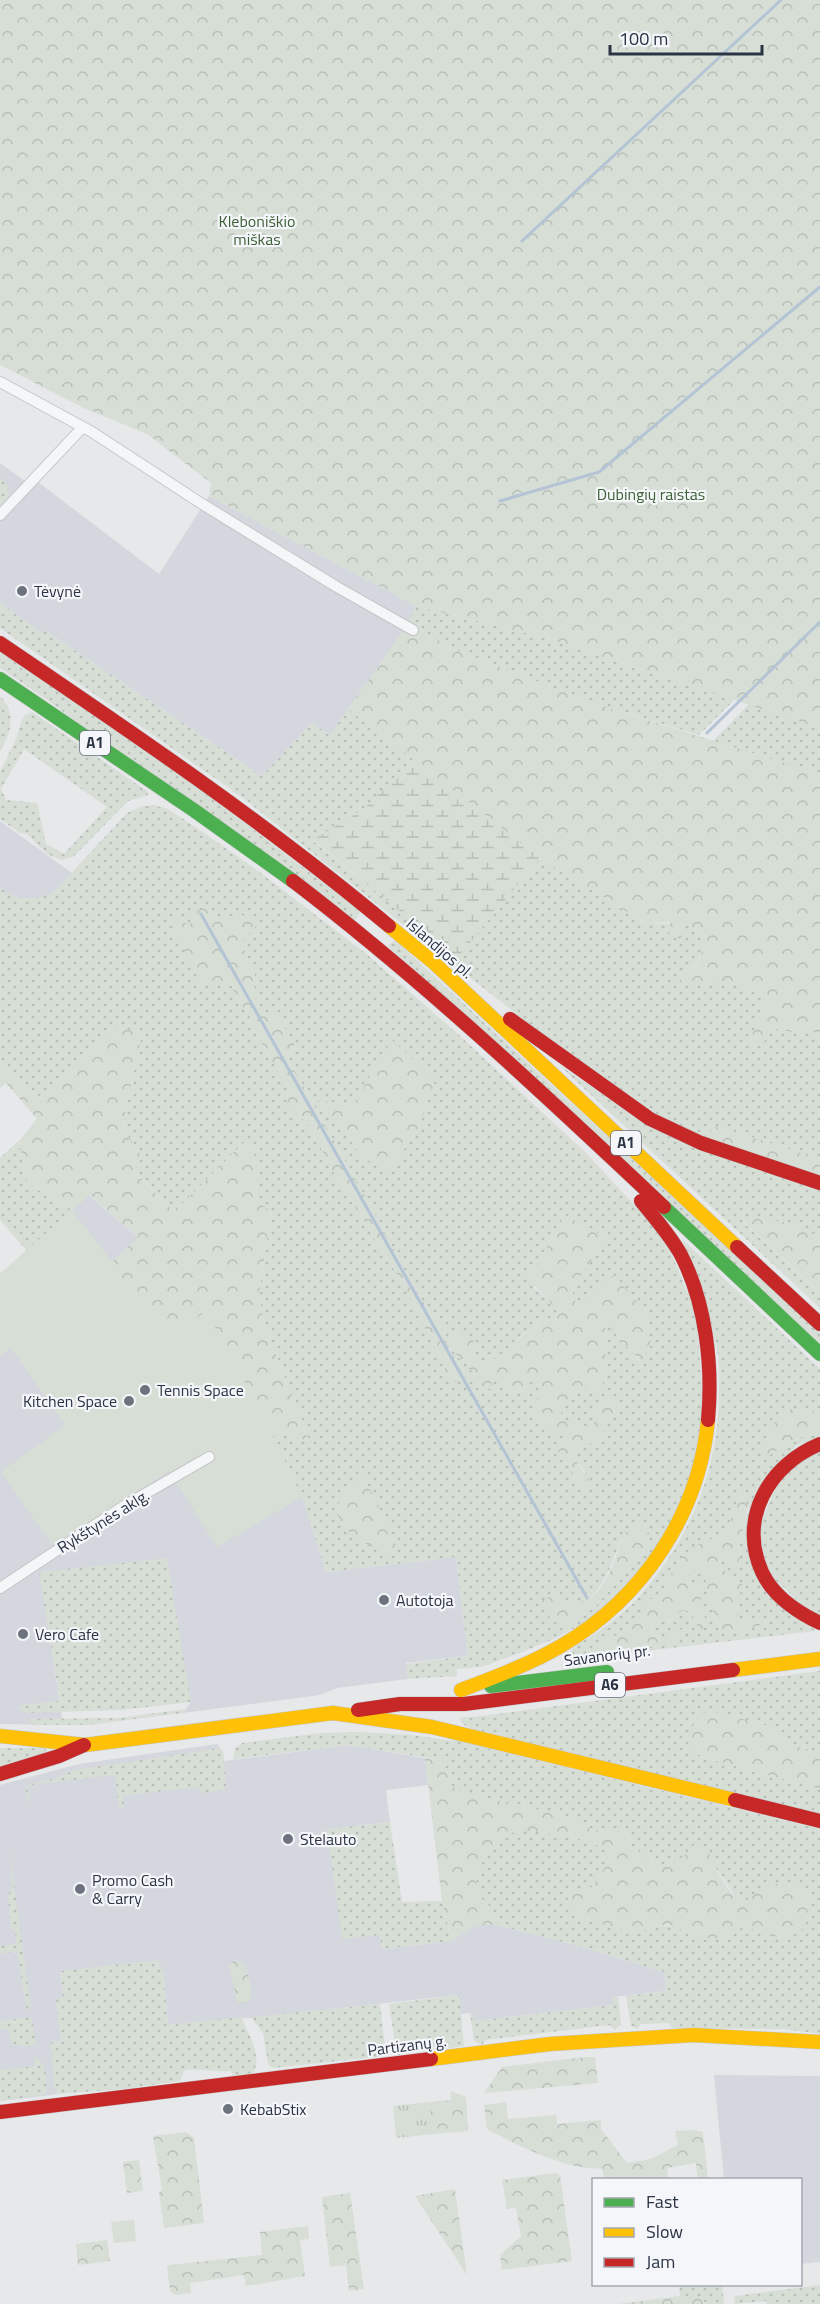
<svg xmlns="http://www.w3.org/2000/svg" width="820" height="2304" viewBox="0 0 820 2304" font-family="'Titillium Web',sans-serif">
	<defs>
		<pattern id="grass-dots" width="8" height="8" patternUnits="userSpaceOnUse" patternTransform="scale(1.5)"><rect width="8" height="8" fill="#d6ded6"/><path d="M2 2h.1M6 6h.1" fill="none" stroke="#b8bfb9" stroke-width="1.8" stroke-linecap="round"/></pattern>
		<pattern id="forest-crowns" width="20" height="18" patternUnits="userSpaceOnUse" patternTransform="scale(1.5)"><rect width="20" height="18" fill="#d6ded6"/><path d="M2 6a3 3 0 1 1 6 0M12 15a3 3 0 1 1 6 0" fill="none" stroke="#b8bfb9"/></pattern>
		<pattern id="wetland-marsh" width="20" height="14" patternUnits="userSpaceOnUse" patternTransform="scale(1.5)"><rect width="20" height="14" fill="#d6ded6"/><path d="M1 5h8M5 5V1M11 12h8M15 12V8" fill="none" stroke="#b8bfb9"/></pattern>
		<pattern id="park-tufts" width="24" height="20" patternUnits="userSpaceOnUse" patternTransform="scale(1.5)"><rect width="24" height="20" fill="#d6ded6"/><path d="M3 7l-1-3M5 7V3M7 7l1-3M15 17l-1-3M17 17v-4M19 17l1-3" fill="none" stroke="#b8bfb9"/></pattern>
	</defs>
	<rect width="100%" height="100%" fill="#e6e8ea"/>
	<g fill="#d4d7dd">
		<path d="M0,463L33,487L38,482L159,574L209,496L416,606L408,624L330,735L312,723L262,776L46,631L40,632L0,603Z"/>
		<path d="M0,821L72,873L54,892L42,898L16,899L0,888Z"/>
		<path d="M89,1195L139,1238L270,1430L302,1497L326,1572L456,1557L468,1656L406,1663L408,1679L337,1688L320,1695L183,1713L191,1702L40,1572L63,1725L0,1724V1274Z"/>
		<path d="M217,1744L223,1752L224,1761L348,1745L425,1758L428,1785L386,1790L390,1822L327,1829L380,1935L382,1949L452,1941L470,1928L483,1924L497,1925L575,1945L664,1972L666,1991L614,1997V2005L474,2021L473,2013L460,2014L458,1995L270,2016L168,2025L163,1971L61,1972L63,1998L56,2000L61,2041L51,2042L57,2092L60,2094L0,2101V1785L79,1764Z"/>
		<path d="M714,2075L820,2076V2262L801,2264L800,2180L724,2179Z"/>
	</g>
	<g fill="url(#grass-dots)" fill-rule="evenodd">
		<path d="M0,477C11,486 12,498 0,506Z"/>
		<path d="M0,603L40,632L46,631L262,776L312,723L330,735L348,709L413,759L365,808L313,841L457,957L540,858L645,923L684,924L702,933V951L696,966L680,973L682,984L726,981L767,997L750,1041L761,1046L772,1028L804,1035L805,1023L820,1037V1159L716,1126L711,1140L691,1134L600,1080L239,795L0,628Z"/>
		<path d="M416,606L539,636L734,700L699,735L590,702L459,651L408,624Z"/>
		<path d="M0,651L177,772L361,911L354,922L40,695L0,668Z"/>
		<path d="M0,696C17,713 11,733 0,751Z"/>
		<path d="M749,704L820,728V774L712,742Z"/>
		<path d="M32,712L148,792V795L128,801L73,857L61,860L47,854L27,834L20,833L0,819V772L16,739L22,720L24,716ZM24,749L107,807L64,854L46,844L37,803L6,800L1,789Z"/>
		<path d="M153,805L168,809L185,820L250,865L364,952L459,1035L585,1152L653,1225L669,1248L696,1313L706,1432L670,1536L603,1613L556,1638L520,1653L481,1667L457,1669V1676L408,1679L406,1664L468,1656L456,1557L326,1572L302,1497L270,1430L309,1441L264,1323L259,1295L271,1212L257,1201L255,1157L247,1140L174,1212L134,1170L142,1156L122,1128L142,1034L42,1099L0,1061V888C19,901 33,902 54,892L127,813L140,807ZM240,915L256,926L241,942L257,981L252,993L266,1015L295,1046L288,1059L378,1220L415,1290L446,1335L447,1347L464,1371L466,1378L403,1284L335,1175L308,1124L287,1104L288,1087L257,1036L248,1012L237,1001L231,984L176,920L188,924ZM318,1100L354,1105L365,1159ZM565,1215L606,1238L574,1286L572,1297L580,1308L651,1344L640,1362L605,1321L606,1377L599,1390C580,1386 575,1393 561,1405V1416L568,1423L587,1427L595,1422V1411L619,1402L604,1428L601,1445L590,1443L579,1446L575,1459L586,1473L575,1480L571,1467L558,1452L566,1433L531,1411L544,1387L530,1378L490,1380L468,1369V1359L474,1356L479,1363C497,1364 509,1346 522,1335C533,1327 547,1321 559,1313L549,1300L534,1288L537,1265ZM621,1539L645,1552L571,1626L551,1596C580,1609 589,1605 605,1578C612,1565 616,1553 621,1539Z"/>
		<path d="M395,940L820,1333V1345L388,946Z"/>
		<path d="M559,1065L630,1113L820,1187V1238L797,1225L743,1222L820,1294V1308Z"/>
		<path d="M20,1140L24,1176L35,1188L72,1210L27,1251L0,1220V1158Z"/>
		<path d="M682,1239L820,1369V1413L791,1409L768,1456L795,1439L820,1432V1436L795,1446L748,1542L815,1631L577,1659L572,1656L570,1652C577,1643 590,1638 599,1631C615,1620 631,1606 643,1592C693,1534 720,1464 719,1388C719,1378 720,1366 718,1356C712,1316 696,1278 682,1239ZM740,1493L749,1509L740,1541V1568L725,1557L719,1561L721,1568L743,1586L735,1603L739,1618L742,1620L753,1619L720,1629L710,1605L704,1571L697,1568L688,1573L687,1584L700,1593L706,1625H697L690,1611H681L668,1623L659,1619L650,1627L657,1638H669L682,1629L671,1644L594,1648L603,1640L620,1634L642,1616L660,1597L678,1562L699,1544L717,1538L726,1533Z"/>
		<path d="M820,1449V1619L813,1616L765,1569L760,1525L781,1474Z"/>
		<path d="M167,1558L191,1702L120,1710L22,1713L19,1707L21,1705L60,1701L39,1572Z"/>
		<path d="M820,1671V1753L785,1742L769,1726L702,1757L820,1789V1815L470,1728L463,1724L460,1719L463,1717H474Z"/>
		<path d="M186,1709L183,1713L88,1725H34L27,1719L118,1718Z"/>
		<path d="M359,1732L411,1735L462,1742L820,1829V2034L784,2029L672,2028L669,2023L641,2024L637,2029L631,2026L626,1996L666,1991L664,1972L575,1945L497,1925C493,1919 493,1913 490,1907C487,1902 480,1899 478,1893C471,1874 489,1851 498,1836C506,1834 514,1832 521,1831C542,1831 592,1838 608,1851L609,1861L592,1887L566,1906L572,1913L593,1922L644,1930L653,1926H676L694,1938H724L744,1926L777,1936L780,1883L764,1887L745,1902L738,1901L719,1872L695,1844C669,1875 662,1868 631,1846L629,1836L623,1830L604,1832L588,1828L565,1816L461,1792L452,1786L442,1760L348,1745L233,1759L235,1748L242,1743L321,1733Z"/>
		<path d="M0,1748H43L47,1750L46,1753L0,1766Z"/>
		<path d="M220,1748L223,1752L226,1786L224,1789L204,1794L197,1787L123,1796L124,1808H119L115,1775L31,1785L27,1788L29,1801L27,1802L25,1788L28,1785L59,1777L75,1770Z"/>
		<path d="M390,1822L402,1902L442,1901L452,1941L382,1949L380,1935L342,1939L327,1829Z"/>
		<path d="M9,1847L31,2009L27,2011L17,1951L0,1954V1946L16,1944L15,1930H11L8,1895L12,1888Z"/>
		<path d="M158,1960L163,1971L168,2025L241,2017C248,2032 263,2058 253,2073L233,2076L231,2071C216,2073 195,2067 184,2071L180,2081L123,2089L60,2094L54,2087L51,2042L61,2041L56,1999L63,1998L61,1971Z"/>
		<path d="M459,1995L464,2046L397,2055L389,2004Z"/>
		<path d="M613,1997H618L621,2024L615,2030L609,2025L485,2040L482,2045L474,2041L470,2013H473L474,2021L614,2005Z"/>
		<path d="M380,2004L386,2056L272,2068L268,2064L263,2033L251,2017Z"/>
		<path d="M30,2017L32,2018L36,2046L12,2045L9,2029H0V2021Z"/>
		<path d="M34,2056C47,2060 47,2082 46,2094L0,2101V2070L35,2066Z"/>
		<path d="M679,2285H722L724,2304H706L700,2296H680Z"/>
		<path d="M820,2285V2304H767L766,2301L734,2304L735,2296Z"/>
	</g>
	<g fill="url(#forest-crowns)">
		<path d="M0,0H820V728L539,636L416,606L209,496L211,483L147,434L84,408L0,365Z"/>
		<path d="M408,624L459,651L590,702L820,774V1037L805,1024V1035L772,1028L762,1046L750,1041L767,997L726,981L682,985L680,973L697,966L702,951L701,932L684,924L681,939L669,937L670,922L645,923L540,858L348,709Z"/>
		<path d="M204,908L215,918L240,915L253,916L256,926L241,942L257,981L252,993L266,1014L279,1016L295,1046L288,1059L378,1220L415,1290L446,1335L447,1347L464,1371L466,1378L455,1382L451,1381L403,1284L335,1175L308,1124L287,1104L288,1087L257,1036L248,1012L237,1001L231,984L201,983L175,934L174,925L176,920L188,924L193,923L189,913Z"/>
		<path d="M119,1026L142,1034L122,1128L142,1156L134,1171L174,1212L247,1139L255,1157L257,1201L271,1212L259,1295L264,1323L309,1441L270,1430L206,1312L173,1337L150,1304L120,1276L112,1262L138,1237L90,1195L72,1210L35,1188L24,1176L20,1140L37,1119L6,1083L0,1088V1061L42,1099Z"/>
		<path d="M390,1038L435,1081L419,1126L390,1172L365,1159L317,1100L354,1105Z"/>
		<path d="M716,1126L820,1159V1176L711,1140L708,1133Z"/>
		<path d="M565,1215L607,1238L574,1286L572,1297L580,1308L614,1275L646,1312L651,1344L641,1362L605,1322L606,1377L599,1391C580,1386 574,1394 561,1405V1416L569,1423L587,1427L595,1422V1411L604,1398L612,1396L619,1402L604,1428L601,1445L590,1443L579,1447L575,1459L593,1486L585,1495L575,1480L571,1467L558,1452L565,1434L554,1438L542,1429L531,1411L543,1387L530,1378L527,1390L512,1394L501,1380H491L492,1388L483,1391L475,1384L474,1372L468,1369V1359L461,1360L453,1351L451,1339L461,1331L473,1338L474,1356L479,1363C497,1364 509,1346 522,1336C533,1327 547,1321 558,1313L549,1300L524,1276L528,1267L537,1264Z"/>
		<path d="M754,1216L797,1225L820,1238V1294L743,1221Z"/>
		<path d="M791,1409L820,1413V1432L795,1439L768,1456L761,1454L760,1447L780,1414Z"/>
		<path d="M363,1475L396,1541L395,1552L387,1554L359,1540L340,1524L337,1506L347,1489Z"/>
		<path d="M740,1492C756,1508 741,1525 740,1543C739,1552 740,1560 740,1568L725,1557L719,1561L721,1568L744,1586L735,1603L739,1618L742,1620L753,1619L764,1623C749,1630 736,1635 720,1629L710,1605L704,1572L697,1568L688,1573L687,1584L692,1588L698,1584H702L700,1593L706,1625L702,1629L697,1625L690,1611H681L667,1623L659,1620L650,1627L657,1638H669L682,1629L684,1635L671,1644L594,1656L593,1648L603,1640L620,1634L641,1616V1609L647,1600L660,1596C670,1577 679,1554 700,1543C708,1539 718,1538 726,1533Z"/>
		<path d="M638,1524H645L650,1536L645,1552L596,1606L571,1626C552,1623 549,1619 540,1602L551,1596C587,1612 600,1595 614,1562C620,1547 620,1531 638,1524Z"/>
		<path d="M708,1710L769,1726L785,1742L820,1753V1789L702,1757C697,1753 689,1749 688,1743C686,1731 699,1716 708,1710Z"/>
		<path d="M425,1758L442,1760L452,1786L461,1792L565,1816L588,1828L604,1832L623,1830L629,1836L631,1846C662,1868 669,1875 695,1844L706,1847C714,1862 728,1899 745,1902C750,1897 757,1891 763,1887C775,1881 799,1882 807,1894C817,1908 806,1932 790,1936C776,1940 757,1931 744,1926L724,1938H694L676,1926L665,1925L653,1926L634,1933L593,1922L572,1913L566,1906L570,1890L592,1887L609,1861L607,1851C592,1838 542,1831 521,1831C514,1832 505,1834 498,1836C489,1851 471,1874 478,1893C480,1899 488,1902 490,1907C493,1913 493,1919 497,1925C477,1923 467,1930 452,1941L442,1901Z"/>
		<path d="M234,1961H241C249,1971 253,1988 250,2000L245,2003L237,2002L229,1965Z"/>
		<path d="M585,2057H595L598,2083L484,2093L502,2067Z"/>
		<path d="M451,2091L466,2097L468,2131L433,2134L429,2102L451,2100Z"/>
		<path d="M506,2102L508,2119L556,2115L557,2124L601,2120V2129L627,2163L651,2159L678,2145L675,2131L694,2130L703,2132L708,2179H698L696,2163L667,2168L668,2178L604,2179L602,2168C570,2172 515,2144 487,2129L484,2105Z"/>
		<path d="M186,2132L194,2138L204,2223L164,2228L159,2192L162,2190L153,2136Z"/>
		<path d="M139,2160L143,2191L127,2193L123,2162Z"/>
		<path d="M556,2173L560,2176L572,2261L502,2270L500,2255L521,2236L516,2208L507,2209L502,2180Z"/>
		<path d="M455,2189L467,2275L415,2196Z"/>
		<path d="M350,2193L364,2289L349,2291L346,2265L330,2267L322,2197Z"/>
		<path d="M308,2226L309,2239L300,2240L305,2276L246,2286L244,2275L190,2283L191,2293L175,2295L170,2291L167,2267L169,2265L262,2255L260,2232Z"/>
		<path d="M107,2240L110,2261L78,2265L76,2244Z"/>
		<path d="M680,2296H700L706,2304H618Z"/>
	</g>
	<path fill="url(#wetland-marsh)" d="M413,759L540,858L457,958L313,840L365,808Z"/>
	<path fill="url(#park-tufts)" d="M429,2102L433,2134L396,2138L393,2106Z"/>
	<g fill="#d6ded6">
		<path d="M72,1210L112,1262L120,1276L150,1304L173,1336L206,1311L270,1430L302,1497L217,1547L169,1471L53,1546L1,1472L65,1425L11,1348L0,1356V1274Z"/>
		<path d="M134,2220L136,2241L114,2243L111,2222Z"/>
	</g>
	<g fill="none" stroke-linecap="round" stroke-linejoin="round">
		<g stroke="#b4c4d5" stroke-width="3">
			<path d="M522,241L781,0"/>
			<path d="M500,501L599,472L820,287"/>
			<path d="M707,733L820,622"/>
			<path d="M201,914L587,1598"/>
		</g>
		<g stroke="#c4c6c8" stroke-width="12">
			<g id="street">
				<path d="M0,382L92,432L199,502L337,587L413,630"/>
				<path d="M0,515L82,428"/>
				<path d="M0,1588L124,1506L209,1457"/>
			</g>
		</g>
		<g stroke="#c4c6c8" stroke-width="15">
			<g id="fast">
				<path d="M0,679L195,811L293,881"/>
				<path d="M664,1207L820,1354"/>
				<path d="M491,1686L607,1672"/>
			</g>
		</g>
		<g stroke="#c4c6c8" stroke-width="15">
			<g id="slow">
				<path d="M389,926L433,962L737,1247"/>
				<path d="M733,1670L820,1659"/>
				<path d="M461,1690C495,1677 530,1664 561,1646C643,1598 699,1514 708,1420"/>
				<path d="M333,1713L432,1727L735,1800"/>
				<path d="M0,1736L85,1745L333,1713"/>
				<path d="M431,2059L550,2044L694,2035L820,2042"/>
			</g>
		</g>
		<g stroke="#c4c6c8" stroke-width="15">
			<g id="jam">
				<path d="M0,643C133,733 266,823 389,926"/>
				<path d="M293,881C424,981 544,1094 664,1207"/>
				<path d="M510,1019L650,1119L701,1143L820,1183"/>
				<path d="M641,1201C655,1218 669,1234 680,1253C706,1302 713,1366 708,1420"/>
				<path d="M737,1247L820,1324"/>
				<path d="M820,1444C769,1465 738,1518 762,1572C773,1596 797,1612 820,1623"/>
				<path d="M358,1710L400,1704H464L733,1670"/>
				<path d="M0,1774L59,1756L84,1745"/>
				<path d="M735,1800L820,1821"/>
				<path d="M0,2112L431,2059"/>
			</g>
		</g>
		<use href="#street" stroke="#f5f6f7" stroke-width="10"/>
		<use href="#fast" stroke="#4caf50" stroke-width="14"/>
		<use href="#slow" stroke="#ffc107" stroke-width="14"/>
		<use href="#jam" stroke="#c62828" stroke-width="14"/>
	</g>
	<g fill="#6c737f" stroke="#f4f6f9" stroke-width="2">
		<circle cx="22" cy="591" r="6"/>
		<circle cx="145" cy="1390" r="6"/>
		<circle cx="129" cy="1401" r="6"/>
		<circle cx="384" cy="1600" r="6"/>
		<circle cx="23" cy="1634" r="6"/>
		<circle cx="288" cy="1839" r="6"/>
		<circle cx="80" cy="1889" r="6"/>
		<circle cx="228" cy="2109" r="6"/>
	</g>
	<g text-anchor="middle" stroke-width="4.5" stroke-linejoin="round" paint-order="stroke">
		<g fill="#f4f6f9" stroke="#676e7b" stroke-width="1.5">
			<rect x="80" y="731" width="30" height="24" rx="4.5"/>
			<rect x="611" y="1131" width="30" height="24" rx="4.5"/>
			<rect x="595" y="1673" width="30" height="24" rx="4.5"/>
		</g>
		<g font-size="15" font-weight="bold" fill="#2b3445">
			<text x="95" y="748">A1</text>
			<text x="626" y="1148">A1</text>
			<text x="610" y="1690">A6</text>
		</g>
		<g font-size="16" fill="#3f6138" stroke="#f4f6f9">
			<text x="257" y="227">Kleboniškio<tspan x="257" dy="18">miškas</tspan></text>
			<text x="651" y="500">Dubingių raistas</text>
		</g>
		<g font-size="16" fill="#2b3445" stroke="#f4f6f9" text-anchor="start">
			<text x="34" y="597">Tėvynė</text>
			<text x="157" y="1396">Tennis Space</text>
			<text x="117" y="1407" text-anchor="end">Kitchen Space</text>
			<text x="396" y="1606">Autotoja</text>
			<text x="35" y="1640">Vero Cafe</text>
			<text x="300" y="1845">Stelauto</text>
			<text x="92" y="1886">Promo Cash<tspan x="92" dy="18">&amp; Carry</tspan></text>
			<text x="240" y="2115">KebabStix</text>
		</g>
		<g font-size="16" fill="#2b3445" stroke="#f4f6f9">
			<text transform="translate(440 948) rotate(41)" y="6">Islandijos pl.</text>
			<text transform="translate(103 1521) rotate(-32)" y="6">Rykštynės aklg.</text>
			<text transform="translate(607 1655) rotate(-7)" y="6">Savanorių pr.</text>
			<text transform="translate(407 2045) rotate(-7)" y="6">Partizanų g.</text>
		</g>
	</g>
	<rect x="592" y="2178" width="210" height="108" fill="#f4f6f9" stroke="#a4a8b1" stroke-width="1.5"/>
	<rect x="604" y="2198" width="30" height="9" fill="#4caf50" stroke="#a4a8b1" stroke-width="1.5"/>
	<text x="646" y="2208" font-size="18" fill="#2b3445">Fast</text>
	<rect x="604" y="2228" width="30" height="9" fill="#ffc107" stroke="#a4a8b1" stroke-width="1.5"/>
	<text x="646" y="2238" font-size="18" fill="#2b3445">Slow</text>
	<rect x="604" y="2258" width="30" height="9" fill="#c62828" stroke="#a4a8b1" stroke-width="1.5"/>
	<text x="646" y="2268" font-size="18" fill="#2b3445">Jam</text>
	<path d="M610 45v9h152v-9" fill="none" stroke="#2b3445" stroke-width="3"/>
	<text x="619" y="45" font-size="18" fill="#2b3445" stroke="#f4f6f9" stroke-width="4.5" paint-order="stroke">100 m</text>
</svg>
